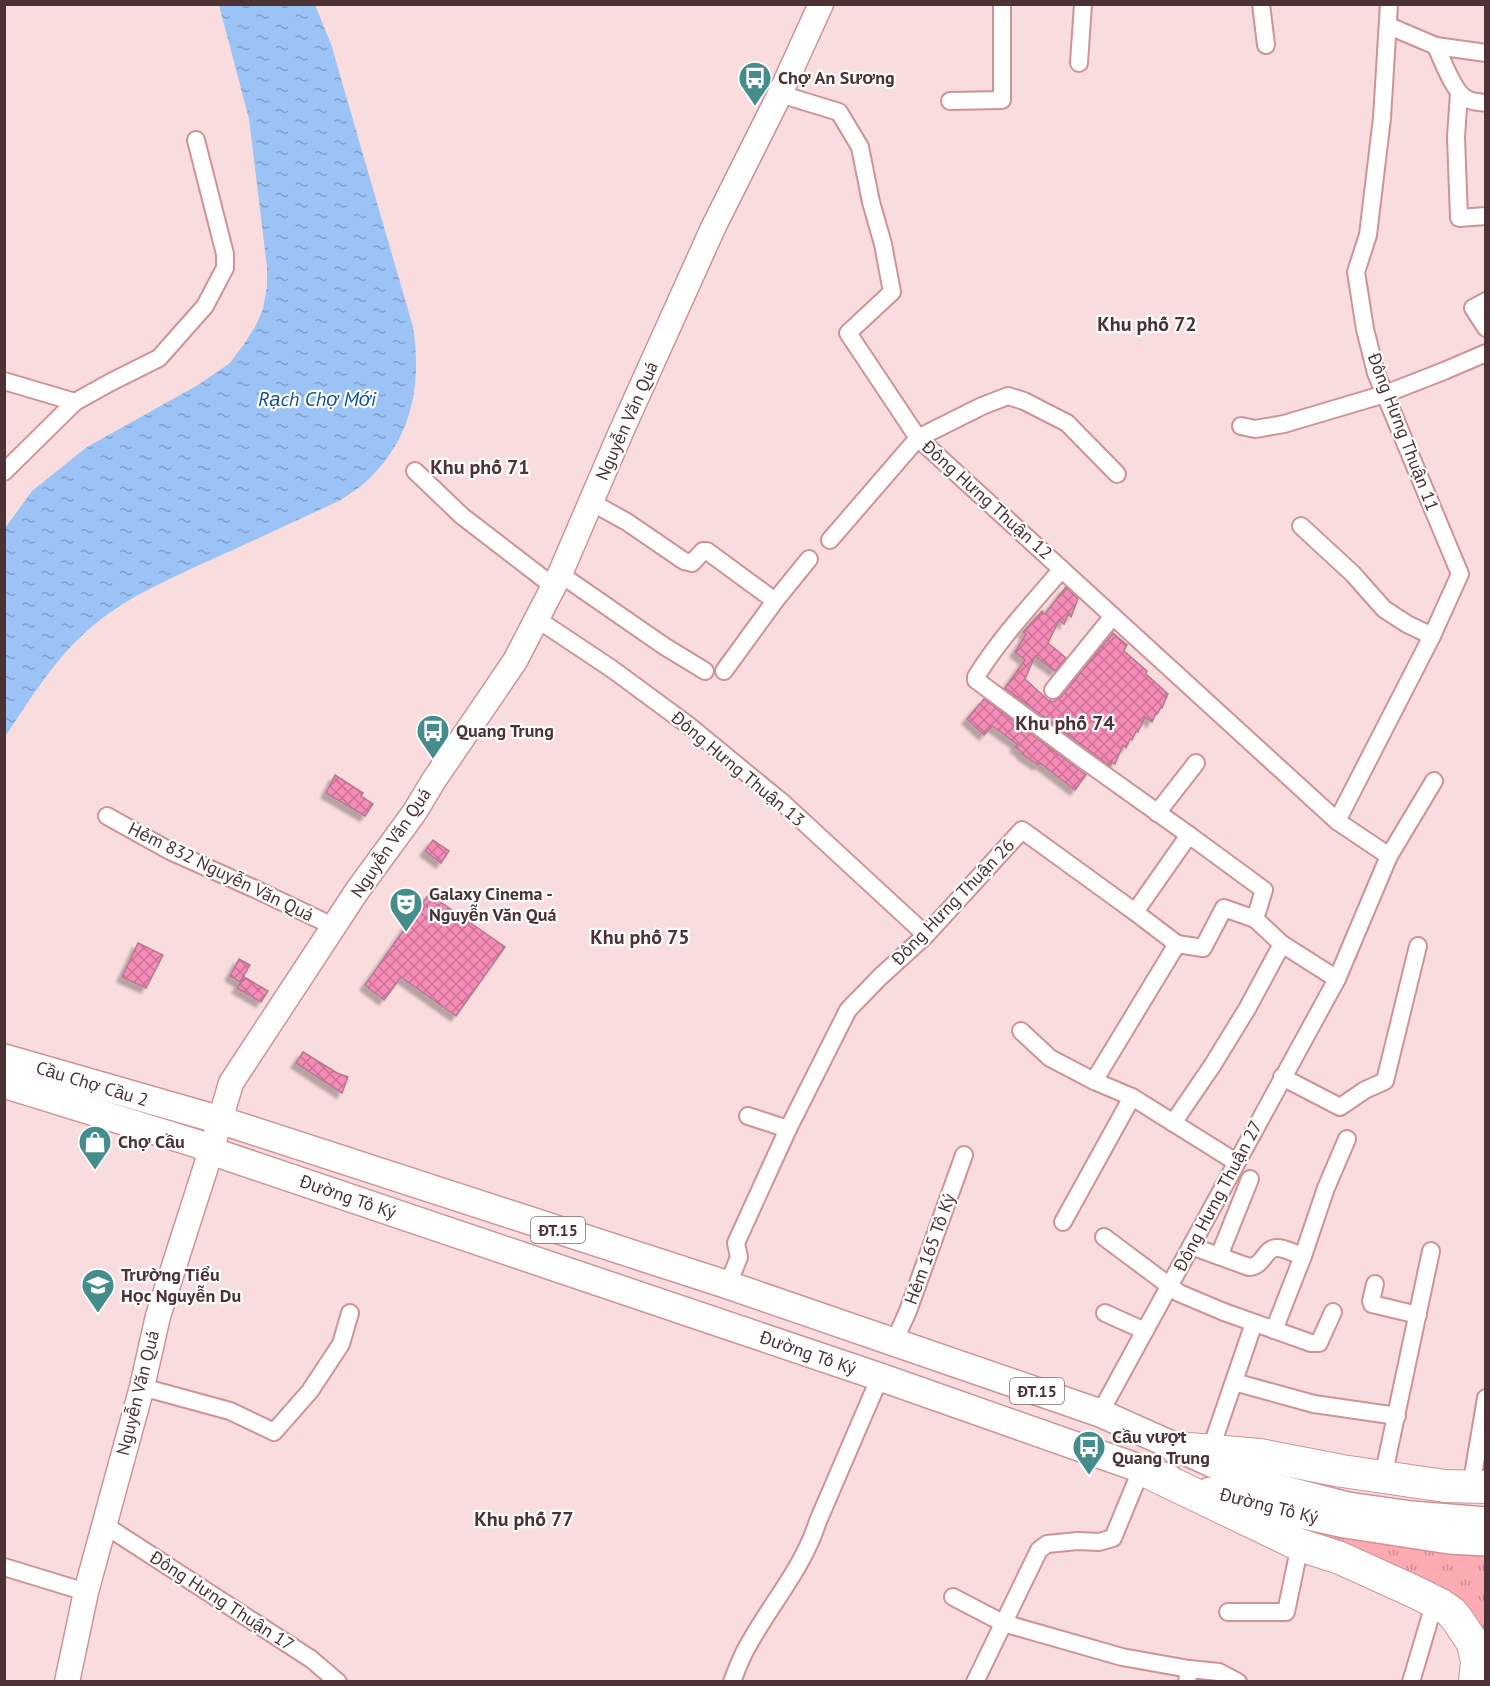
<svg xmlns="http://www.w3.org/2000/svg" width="1490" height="1686" viewBox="0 0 1490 1686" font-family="'PT Sans',sans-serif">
	<defs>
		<pattern id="grass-tufts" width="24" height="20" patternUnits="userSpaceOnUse" patternTransform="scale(1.5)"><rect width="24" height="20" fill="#fbabb1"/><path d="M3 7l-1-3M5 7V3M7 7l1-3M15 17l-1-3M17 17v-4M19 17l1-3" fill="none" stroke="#cd8c91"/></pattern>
		<pattern id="water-ripples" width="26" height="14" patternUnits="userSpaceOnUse" patternTransform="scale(1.5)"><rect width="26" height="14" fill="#9cc3f5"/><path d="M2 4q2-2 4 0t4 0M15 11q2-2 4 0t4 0" fill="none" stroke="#819fc7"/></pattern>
		<pattern id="building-cross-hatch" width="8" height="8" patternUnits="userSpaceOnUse" patternTransform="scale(1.5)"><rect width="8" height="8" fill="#f68bb7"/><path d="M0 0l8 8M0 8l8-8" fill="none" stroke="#c97296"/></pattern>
		<filter id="shadow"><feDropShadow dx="-5" dy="5" stdDeviation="1.5" flood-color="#0004"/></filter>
	</defs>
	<rect width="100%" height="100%" fill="#f9ddde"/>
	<path fill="url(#grass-tufts)" d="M1277,1519L1485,1548V1648Z"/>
	<path fill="url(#water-ripples)" d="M219,5H315L331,44L413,327C422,385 412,437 369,479C360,488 349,494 339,501C295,521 251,542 206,562C165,581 123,599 88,630C54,660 30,699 5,737V528L32,491L87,447L198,385L230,363L244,344L255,327L263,309L267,286V267L249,119Z"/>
	<g fill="url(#building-cross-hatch)" stroke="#b37a90" stroke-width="1.5" filter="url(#shadow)">
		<path d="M1066,587L1078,599L1071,617L1068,614L1064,624L1059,620L1048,643L1066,658L1055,671L1035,656L1025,679L1049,701L1050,700L1053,702L1061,697L1113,633L1127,645L1124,651L1147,671L1146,674L1168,694L1162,708L1161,707L1157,714L1156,713L1152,722L1145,717L1138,732L1136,731L1132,740L1130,739L1126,748L1123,745L1115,764L1112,762L1110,766L1005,688L1025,660L1015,652L1026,634L1023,632L1042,611L1045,614Z"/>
		<path d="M984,699L1086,775L1075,790L1040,763L1038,765L1022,754L1023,753L1015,747L1017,744L992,726L984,735L967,719Z"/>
		<path d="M335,775L363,793L361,796L373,804L365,816L326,793Z"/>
		<path d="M433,840L449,851L441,863L425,851Z"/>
		<path d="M429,894L505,947L456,1016L401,977L384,1000L365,985Z"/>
		<path d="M138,943L163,955L146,988L122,977Z"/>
		<path d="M239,959L250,965L240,982L230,976Z"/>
		<path d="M244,977L268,991L261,1002L237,988Z"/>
		<path d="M303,1052L337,1073L348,1077L342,1093L296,1063Z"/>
	</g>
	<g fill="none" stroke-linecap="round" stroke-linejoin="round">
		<g stroke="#d09296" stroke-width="20">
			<g id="street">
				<path d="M1261,4L1266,45"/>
				<path d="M1389,4L1382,118L1368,235L1356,272L1365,329L1376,373L1460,574L1432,636L1337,821L1389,856L1434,781"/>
				<path d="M1389,26L1436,46L1486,53"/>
				<path d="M1436,46C1441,58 1455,94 1467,99C1472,102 1480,102 1486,103"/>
				<path d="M1079,63L1083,4"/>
				<path d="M1459,93L1456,137L1459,218L1486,216"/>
				<path d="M780,94L839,112L860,147L871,202L883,244L892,292L848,333L918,438L1337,821"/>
				<path d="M950,101L1002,100V4"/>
				<path d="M1486,301L1473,308L1486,328"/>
				<path d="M4,381L75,402"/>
				<path d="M1241,426L1255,429L1284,424L1385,394L1444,371L1486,353"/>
				<path d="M415,471L462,516L553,586"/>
				<path d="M4,472L75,402L111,382L159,358L205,306L225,268V254L196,140"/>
				<path d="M591,502L627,522L684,561L692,563L703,551H707L775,601"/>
				<path d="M1301,526L1353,574L1384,609L1407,624L1432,636"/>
				<path d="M830,540L918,438L982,406L1008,396L1024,401L1067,423L1117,474"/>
				<path d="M1062,569C1032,604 1000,638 976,677V680L1081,758L1189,835"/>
				<path d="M560,574L664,646L705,671"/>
				<path d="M537,619L612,669L688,725L783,803L926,935"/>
				<path d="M724,671L775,601L809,559"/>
				<path d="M1053,690L1113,616"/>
				<path d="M1157,813L1196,763"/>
				<path d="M107,816L170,851L255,889L335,927"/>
				<path d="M1135,912L1189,835L1264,890L1255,919L1282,944L1337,979"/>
				<path d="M1177,944L1203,948L1224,908L1255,919"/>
				<path d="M1021,1031L1050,1058L1094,1081L1132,1097L1236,1162"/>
				<path d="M1282,1077L1340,1107L1365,1090L1385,1081L1418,946"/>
				<path d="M748,1116L788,1129"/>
				<path d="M1173,1123L1212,1066L1247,1009L1282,944"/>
				<path d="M1063,1222L1132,1097"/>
				<path d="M1104,1237L1179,1293L1224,1312L1311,1343H1319L1333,1312"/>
				<path d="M1191,1246L1249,1267C1264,1266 1264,1249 1276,1248C1284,1247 1295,1254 1303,1256L1326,1188L1347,1139"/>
				<path d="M1219,1256L1250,1179"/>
				<path d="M1375,1284L1371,1301L1372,1304L1418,1315"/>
				<path d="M728,1285L739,1257L736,1243L788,1129L848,1010L880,977L926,935L1022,830L1135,912L1177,944L1094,1081"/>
				<path d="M1105,1313L1145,1331"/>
				<path d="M1274,1330L1303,1256"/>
				<path d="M894,1342L908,1311L964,1155"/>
				<path d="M1234,1382L1314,1404L1397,1416"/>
				<path d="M142,1387L230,1411L274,1432L310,1391L341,1344L350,1313"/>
				<path d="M1100,1413L1337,979L1389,856"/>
				<path d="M1210,1451L1254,1323"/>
				<path d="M1383,1477L1431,1251"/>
				<path d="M1471,1487L1486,1398"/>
				<path d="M103,1524L311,1659L338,1682"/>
				<path d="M4,1567L86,1592"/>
				<path d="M953,1597L1003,1623L1122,1657L1189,1669L1187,1682"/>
				<path d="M1228,1612H1286L1300,1545"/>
				<path d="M1189,1669L1219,1672L1238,1682"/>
				<path d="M732,1682C736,1671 740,1661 745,1651C768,1607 803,1569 818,1521L880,1377"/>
				<path d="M975,1682L1039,1550L1047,1544L1078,1541L1099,1542L1113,1538L1141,1470"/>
				<path d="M1411,1682L1435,1601"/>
			</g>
		</g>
		<g stroke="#d09296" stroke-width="27">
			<path id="secondary" d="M67,1682L86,1592L142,1387L158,1316L211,1151L231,1083L357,891L414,813L434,780L515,661L560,574L621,432L713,228L780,94L821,4"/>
		</g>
		<g stroke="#d09296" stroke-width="30">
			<g id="primary">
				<path d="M4,1058L220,1120L728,1285L1100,1413L1254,1482L1348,1506L1412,1515L1486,1521"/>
				<path d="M4,1084L198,1144L211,1151L880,1377L1170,1479"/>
				<path d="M1210,1491L1250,1503L1345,1524L1449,1540L1486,1542"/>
			</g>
		</g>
		<g stroke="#d09296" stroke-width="34">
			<g id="highway">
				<path d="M1177,1448L1260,1455L1342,1471L1445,1486L1486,1487"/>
				<path d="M1150,1473L1300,1545L1340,1558L1415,1592L1441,1605L1451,1612L1457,1619L1473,1643L1477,1662L1475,1682"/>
			</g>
		</g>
		<use href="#street" stroke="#fff" stroke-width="16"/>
		<use href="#secondary" stroke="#fff" stroke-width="24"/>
		<use href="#primary" stroke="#fff" stroke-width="27"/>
		<use href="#highway" stroke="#fff" stroke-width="32"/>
	</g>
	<defs>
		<g id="bus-pin" transform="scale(1.725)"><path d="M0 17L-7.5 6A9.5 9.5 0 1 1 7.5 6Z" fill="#458d8d" stroke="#fff"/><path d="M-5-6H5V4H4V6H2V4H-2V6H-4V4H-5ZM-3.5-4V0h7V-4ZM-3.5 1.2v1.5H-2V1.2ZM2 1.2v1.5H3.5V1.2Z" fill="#fff"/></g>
		<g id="theatre-pin" transform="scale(1.725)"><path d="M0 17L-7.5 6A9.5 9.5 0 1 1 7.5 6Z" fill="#458d8d" stroke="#fff"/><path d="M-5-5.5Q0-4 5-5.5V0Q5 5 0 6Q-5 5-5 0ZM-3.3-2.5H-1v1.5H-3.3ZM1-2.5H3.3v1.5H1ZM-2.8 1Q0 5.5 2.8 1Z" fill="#fff"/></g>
		<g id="shop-pin" transform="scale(1.725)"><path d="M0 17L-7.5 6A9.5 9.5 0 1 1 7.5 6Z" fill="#458d8d" stroke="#fff"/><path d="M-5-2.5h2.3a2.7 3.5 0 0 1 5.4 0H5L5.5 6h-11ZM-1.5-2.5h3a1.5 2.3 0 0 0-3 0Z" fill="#fff"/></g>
		<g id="school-pin" transform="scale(1.725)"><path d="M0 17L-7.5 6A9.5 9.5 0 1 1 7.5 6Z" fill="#458d8d" stroke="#fff"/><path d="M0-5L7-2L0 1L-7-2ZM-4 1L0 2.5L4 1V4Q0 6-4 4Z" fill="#fff"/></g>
	</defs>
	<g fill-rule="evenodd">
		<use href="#bus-pin" x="755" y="78"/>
		<use href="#bus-pin" x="433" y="731"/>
		<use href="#theatre-pin" x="406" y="904"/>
		<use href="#shop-pin" x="95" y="1142"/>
		<use href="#school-pin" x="98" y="1285"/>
		<use href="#bus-pin" x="1089" y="1447"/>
	</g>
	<g text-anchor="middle" stroke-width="4.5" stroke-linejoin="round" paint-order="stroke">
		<g fill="#fff" stroke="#827071" stroke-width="1.5">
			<rect x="531" y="1217" width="54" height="26" rx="4.5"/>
			<rect x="1010" y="1378" width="54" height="26" rx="4.5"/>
		</g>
		<g font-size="16" font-weight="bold" fill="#4c3234">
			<text x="558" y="1236">ĐT.15</text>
			<text x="1037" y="1397">ĐT.15</text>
		</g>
		<g font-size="18" font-weight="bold" fill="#4c3234" stroke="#fff" text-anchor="start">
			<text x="778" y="84">Chợ An Sương</text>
			<text x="456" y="737">Quang Trung</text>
			<text x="429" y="900">Galaxy Cinema -<tspan x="429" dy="21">Nguyễn Văn Quá</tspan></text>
			<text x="118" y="1148">Chợ Cầu</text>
			<text x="121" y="1281">Trường Tiểu<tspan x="121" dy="21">Học Nguyễn Du</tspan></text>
			<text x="1112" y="1443">Cầu vượt<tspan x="1112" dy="21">Quang Trung</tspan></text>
		</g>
		<g font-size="18" fill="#4c3234" stroke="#fff">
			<text transform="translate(627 421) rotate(-66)" y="6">Nguyễn Văn Quá</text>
			<text transform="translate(1403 432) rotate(69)" y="6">Đông Hưng Thuận 11</text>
			<text transform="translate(987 500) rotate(42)" y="6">Đông Hưng Thuận 12</text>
			<text transform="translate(738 769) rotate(40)" y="6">Đông Hưng Thuận 13</text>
			<text transform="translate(391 843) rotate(-56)" y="6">Nguyễn Văn Quá</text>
			<text transform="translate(221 872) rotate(26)" y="6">Hẻm 832 Nguyễn Văn Quá</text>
			<text transform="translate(953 902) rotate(-46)" y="6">Đông Hưng Thuận 26</text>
			<text transform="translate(92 1084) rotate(17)" y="6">Cầu Chợ Cầu 2</text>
			<text transform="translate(1218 1196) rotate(-62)" y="6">Đông Hưng Thuận 27</text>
			<text transform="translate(348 1197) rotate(19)" y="6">Đường Tô Ký</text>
			<text transform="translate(930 1249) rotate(-70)" y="6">Hẻm 165 Tô Ký</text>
			<text transform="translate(808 1353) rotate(19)" y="6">Đường Tô Ký</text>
			<text transform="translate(138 1393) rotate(-76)" y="6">Nguyễn Văn Quá</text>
			<text transform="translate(1269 1506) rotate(14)" y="6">Đường Tô Ký</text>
			<text transform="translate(222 1601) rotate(33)" y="6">Đông Hưng Thuận 17</text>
		</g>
		<g font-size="20" font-weight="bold" fill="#4c3234" stroke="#fff">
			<text x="1147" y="331">Khu phố 72</text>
			<text x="480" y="474">Khu phố 71</text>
			<text x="1065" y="730">Khu phố 74</text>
			<text x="640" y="944">Khu phố 75</text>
			<text x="524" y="1526">Khu phố 77</text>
		</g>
		<g font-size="20" font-style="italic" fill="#0d529a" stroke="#fff">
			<text x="317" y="406">Rạch Chợ Mới</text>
		</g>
	</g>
	<rect width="1490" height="1686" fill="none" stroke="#4c3234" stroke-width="12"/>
</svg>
